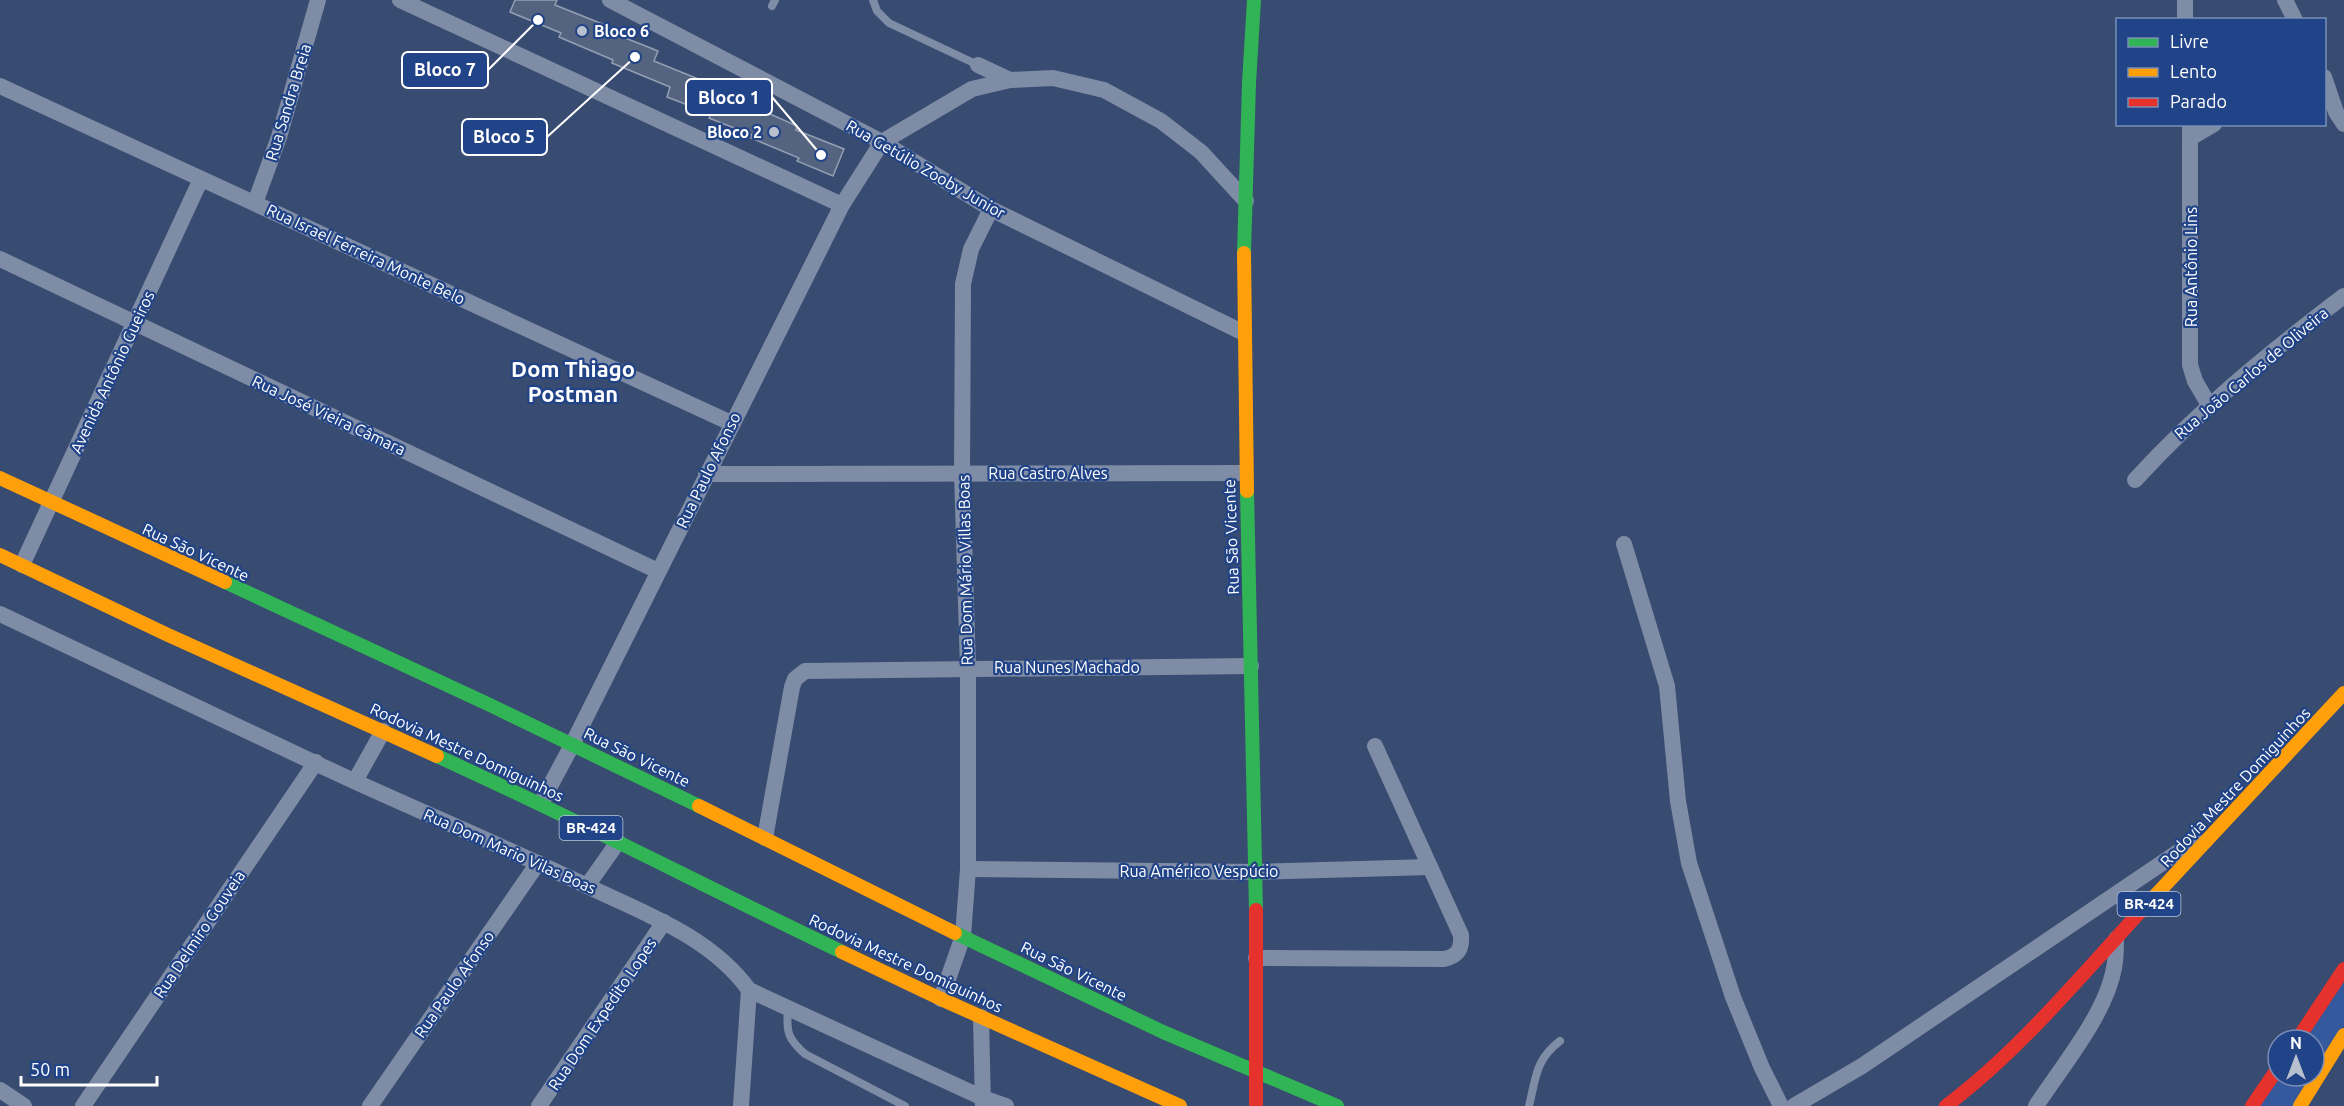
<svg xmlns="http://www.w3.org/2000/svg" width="2344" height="1106" viewBox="0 0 2344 1106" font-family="Ubuntu,sans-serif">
	<rect width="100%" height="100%" fill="#384b70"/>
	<g fill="#35599d">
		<path d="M2344,975V1026L2314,1074V1040H2300Z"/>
		<path d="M2278,1076H2313L2294,1106H2256Z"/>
	</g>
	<path fill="#546380" stroke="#939eb3" stroke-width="1.5" d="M515,0H557L555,5L605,25L603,29L658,51L654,61L713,85L712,88L797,126L796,130L844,149L833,176L797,161L799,158L751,138L752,135L709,118L711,114L667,97L670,87L612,63L613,60L559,37L561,33L510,12Z"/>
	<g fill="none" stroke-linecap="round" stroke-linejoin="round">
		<g stroke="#7f8ca6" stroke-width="8">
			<path d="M873,0L877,11L889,23L978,65"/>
			<path d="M772,6L775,0"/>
			<path d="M788,1010C786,1032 788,1039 805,1054L905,1106"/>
			<path d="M1529,1106C1536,1078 1535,1060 1560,1041"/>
		</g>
		<g stroke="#7f8ca6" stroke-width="16">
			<path d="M400,0L842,205"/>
			<path d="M610,0L882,142L991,209L1244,333"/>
			<path d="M2185,0V20"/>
			<path d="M2285,0L2295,20"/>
			<path d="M978,65L1010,80"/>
			<path d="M2324,77L2336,112L2344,124"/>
			<path d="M0,86L731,423"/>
			<path d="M2190,124V365L2195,381L2209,405"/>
			<path d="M2190,138L2214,124"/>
			<path d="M255,203L279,137L318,0"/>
			<path d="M0,259L658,571"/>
			<path d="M706,474L1245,473"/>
			<path d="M2135,480C2198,411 2270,352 2344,296"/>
			<path d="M1624,544L1667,686L1678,801L1689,863L1733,997L1762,1068L1781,1106"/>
			<path d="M22,565L201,179"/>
			<path d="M0,614C119,670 237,727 356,782C433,817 511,850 587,886C644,913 711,937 749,990L983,1098L1006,1106"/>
			<path d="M355,781L383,731"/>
			<path d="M541,803L572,745L842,205L882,142L972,89L1010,80L1053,78L1104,90L1161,121L1201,152L1246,201"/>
			<path d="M765,838L792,687L795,679L805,671L1251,666"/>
			<path d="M968,869L1256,872L1430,867"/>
			<path d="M587,886L618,842"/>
			<path d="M1256,958L1444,959C1458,956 1462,949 1461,935L1375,746"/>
			<path d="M941,999L963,936L968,869V668L962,473L963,284L971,249L991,209"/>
			<path d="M981,1017L983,1106"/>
			<path d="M0,1090L24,1106"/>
			<path d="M83,1106L316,762"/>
			<path d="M370,1106L538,863"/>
			<path d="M539,1106L664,922"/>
			<path d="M741,1106L749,990"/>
			<path d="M1794,1106L1862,1066L2196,840"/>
			<path d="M2036,1106C2062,1066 2106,1014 2114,968C2116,959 2116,949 2116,939"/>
		</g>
		<g stroke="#30b455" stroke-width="14">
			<path d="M1244,253L1249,83L1254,0"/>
			<path d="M1247,491L1256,910"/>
			<path d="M225,582L490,705L699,806"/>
			<path d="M437,756C574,818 706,887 842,952"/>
			<path d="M955,933L1163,1032L1337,1106"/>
		</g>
		<g stroke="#ff9f0a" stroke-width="14">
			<path d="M1244,253L1247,491"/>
			<path d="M0,478L225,582"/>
			<path d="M0,555L168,635L437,756"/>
			<path d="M699,806L955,933"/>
			<path d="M2140,912L2344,693"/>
			<path d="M842,952L941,999L1180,1106"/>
			<path d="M2300,1106L2344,1035"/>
		</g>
		<g stroke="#e5322d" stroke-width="14">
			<path d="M1256,910V1106"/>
			<path d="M2297,1040L2344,969"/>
			<path d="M1946,1106C2019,1051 2078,979 2140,912"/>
			<path d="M2252,1106L2278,1068"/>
		</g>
	</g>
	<g fill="#b9c0cd" stroke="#214387" stroke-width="2">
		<circle cx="582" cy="31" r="6"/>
		<circle cx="774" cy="132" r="6"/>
	</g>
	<g text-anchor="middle" stroke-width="4.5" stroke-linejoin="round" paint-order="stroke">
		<g fill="#214387" stroke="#bcc7db" stroke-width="1.5">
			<rect x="559.5" y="816" width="63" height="24" rx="4.5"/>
			<rect x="2117.5" y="892" width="63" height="24" rx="4.5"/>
		</g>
		<g font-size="15" font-weight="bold" fill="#fff">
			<text x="591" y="833">BR-424</text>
			<text x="2149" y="909">BR-424</text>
		</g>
		<g font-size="16" font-weight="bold" fill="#fff" stroke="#214387" text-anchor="start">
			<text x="594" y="37">Bloco 6</text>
			<text x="762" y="138" text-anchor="end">Bloco 2</text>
		</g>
		<g font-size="16" fill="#fff" stroke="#214387">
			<text transform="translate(288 102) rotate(-73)" y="6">Rua Sandra Breia</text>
			<text transform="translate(926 169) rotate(30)" y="6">Rua Getúlio Zooby Junior</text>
			<text transform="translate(366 254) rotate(25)" y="6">Rua Israel Ferreira Monte Belo</text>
			<text transform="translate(2191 267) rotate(-90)" y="6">Rua Antônio Lins</text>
			<text transform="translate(112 372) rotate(-65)" y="6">Avenida Antônio Gueiros</text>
			<text transform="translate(2251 373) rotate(-40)" y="6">Rua João Carlos de Oliveira</text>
			<text transform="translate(329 415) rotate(25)" y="6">Rua José Vieira Câmara</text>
			<text transform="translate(708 470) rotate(-64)" y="6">Rua Paulo Afonso</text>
			<text x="1048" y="479">Rua Castro Alves</text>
			<text transform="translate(1231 537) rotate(-92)" y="6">Rua São Vicente</text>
			<text transform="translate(196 552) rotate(25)" y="6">Rua São Vicente</text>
			<text transform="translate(965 570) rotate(-91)" y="6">Rua Dom Mário Villas Boas</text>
			<text x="1067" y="673">Rua Nunes Machado</text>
			<text transform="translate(467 752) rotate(25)" y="6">Rodovia Mestre Domiguinhos</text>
			<text transform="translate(637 757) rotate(26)" y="6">Rua São Vicente</text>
			<text transform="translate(2235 787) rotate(-47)" y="6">Rodovia Mestre Domiguinhos</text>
			<text transform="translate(510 851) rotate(24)" y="6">Rua Dom Mario Vilas Boas</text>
			<text x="1199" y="877">Rua Américo Vespúcio</text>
			<text transform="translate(199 934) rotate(-56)" y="6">Rua Delmiro Gouveia</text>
			<text transform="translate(906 963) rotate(25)" y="6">Rodovia Mestre Domiguinhos</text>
			<text transform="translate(1074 971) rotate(26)" y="6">Rua São Vicente</text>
			<text transform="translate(454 984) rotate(-55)" y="6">Rua Paulo Afonso</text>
			<text transform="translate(602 1014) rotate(-56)" y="6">Rua Dom Expedito Lopes</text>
		</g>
		<g font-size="22" font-weight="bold" fill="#fff" stroke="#214387">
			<text x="573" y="377">Dom Thiago<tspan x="573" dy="25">Postman</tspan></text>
		</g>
	</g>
	<path fill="none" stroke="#fff" stroke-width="2" d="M538 20L488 70M821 155L772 97M635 57L547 137"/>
	<g fill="#fff" stroke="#214387" stroke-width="2">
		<circle cx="538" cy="20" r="6"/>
		<circle cx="821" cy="155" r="6"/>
		<circle cx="635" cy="57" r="6"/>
	</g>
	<g fill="#214387" stroke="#fff" stroke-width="2">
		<rect x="402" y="52" width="86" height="36" rx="6"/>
		<rect x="686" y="79" width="86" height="36" rx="6"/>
		<rect x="462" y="119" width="85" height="36" rx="6"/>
	</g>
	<g font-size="18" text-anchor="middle" font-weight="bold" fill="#fff">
		<text x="445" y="76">Bloco 7</text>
		<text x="729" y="104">Bloco 1</text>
		<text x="504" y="143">Bloco 5</text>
	</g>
	<rect x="2116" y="18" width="210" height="108" fill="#214387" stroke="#7a8eb7" stroke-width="1.5"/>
	<rect x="2128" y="38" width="30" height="9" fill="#30b455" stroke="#7a8eb7" stroke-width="1.5"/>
	<text x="2170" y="48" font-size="18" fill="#ffffff">Livre</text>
	<rect x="2128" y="68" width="30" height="9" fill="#ff9f0a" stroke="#7a8eb7" stroke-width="1.5"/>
	<text x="2170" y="78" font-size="18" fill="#ffffff">Lento</text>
	<rect x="2128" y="98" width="30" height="9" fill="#e5322d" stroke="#7a8eb7" stroke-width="1.5"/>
	<text x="2170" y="108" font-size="18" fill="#ffffff">Parado</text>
	<g transform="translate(2296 1058)"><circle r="28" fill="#214387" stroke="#7a8eb7" stroke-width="1.5"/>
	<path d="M0-4.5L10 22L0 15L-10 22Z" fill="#b9c0cd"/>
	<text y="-9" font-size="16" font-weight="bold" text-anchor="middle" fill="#ffffff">N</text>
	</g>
	<path d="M21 1076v9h136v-9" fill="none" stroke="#ffffff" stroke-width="3"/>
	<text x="30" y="1076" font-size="18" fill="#ffffff" stroke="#214387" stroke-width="4.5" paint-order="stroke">50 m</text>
</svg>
